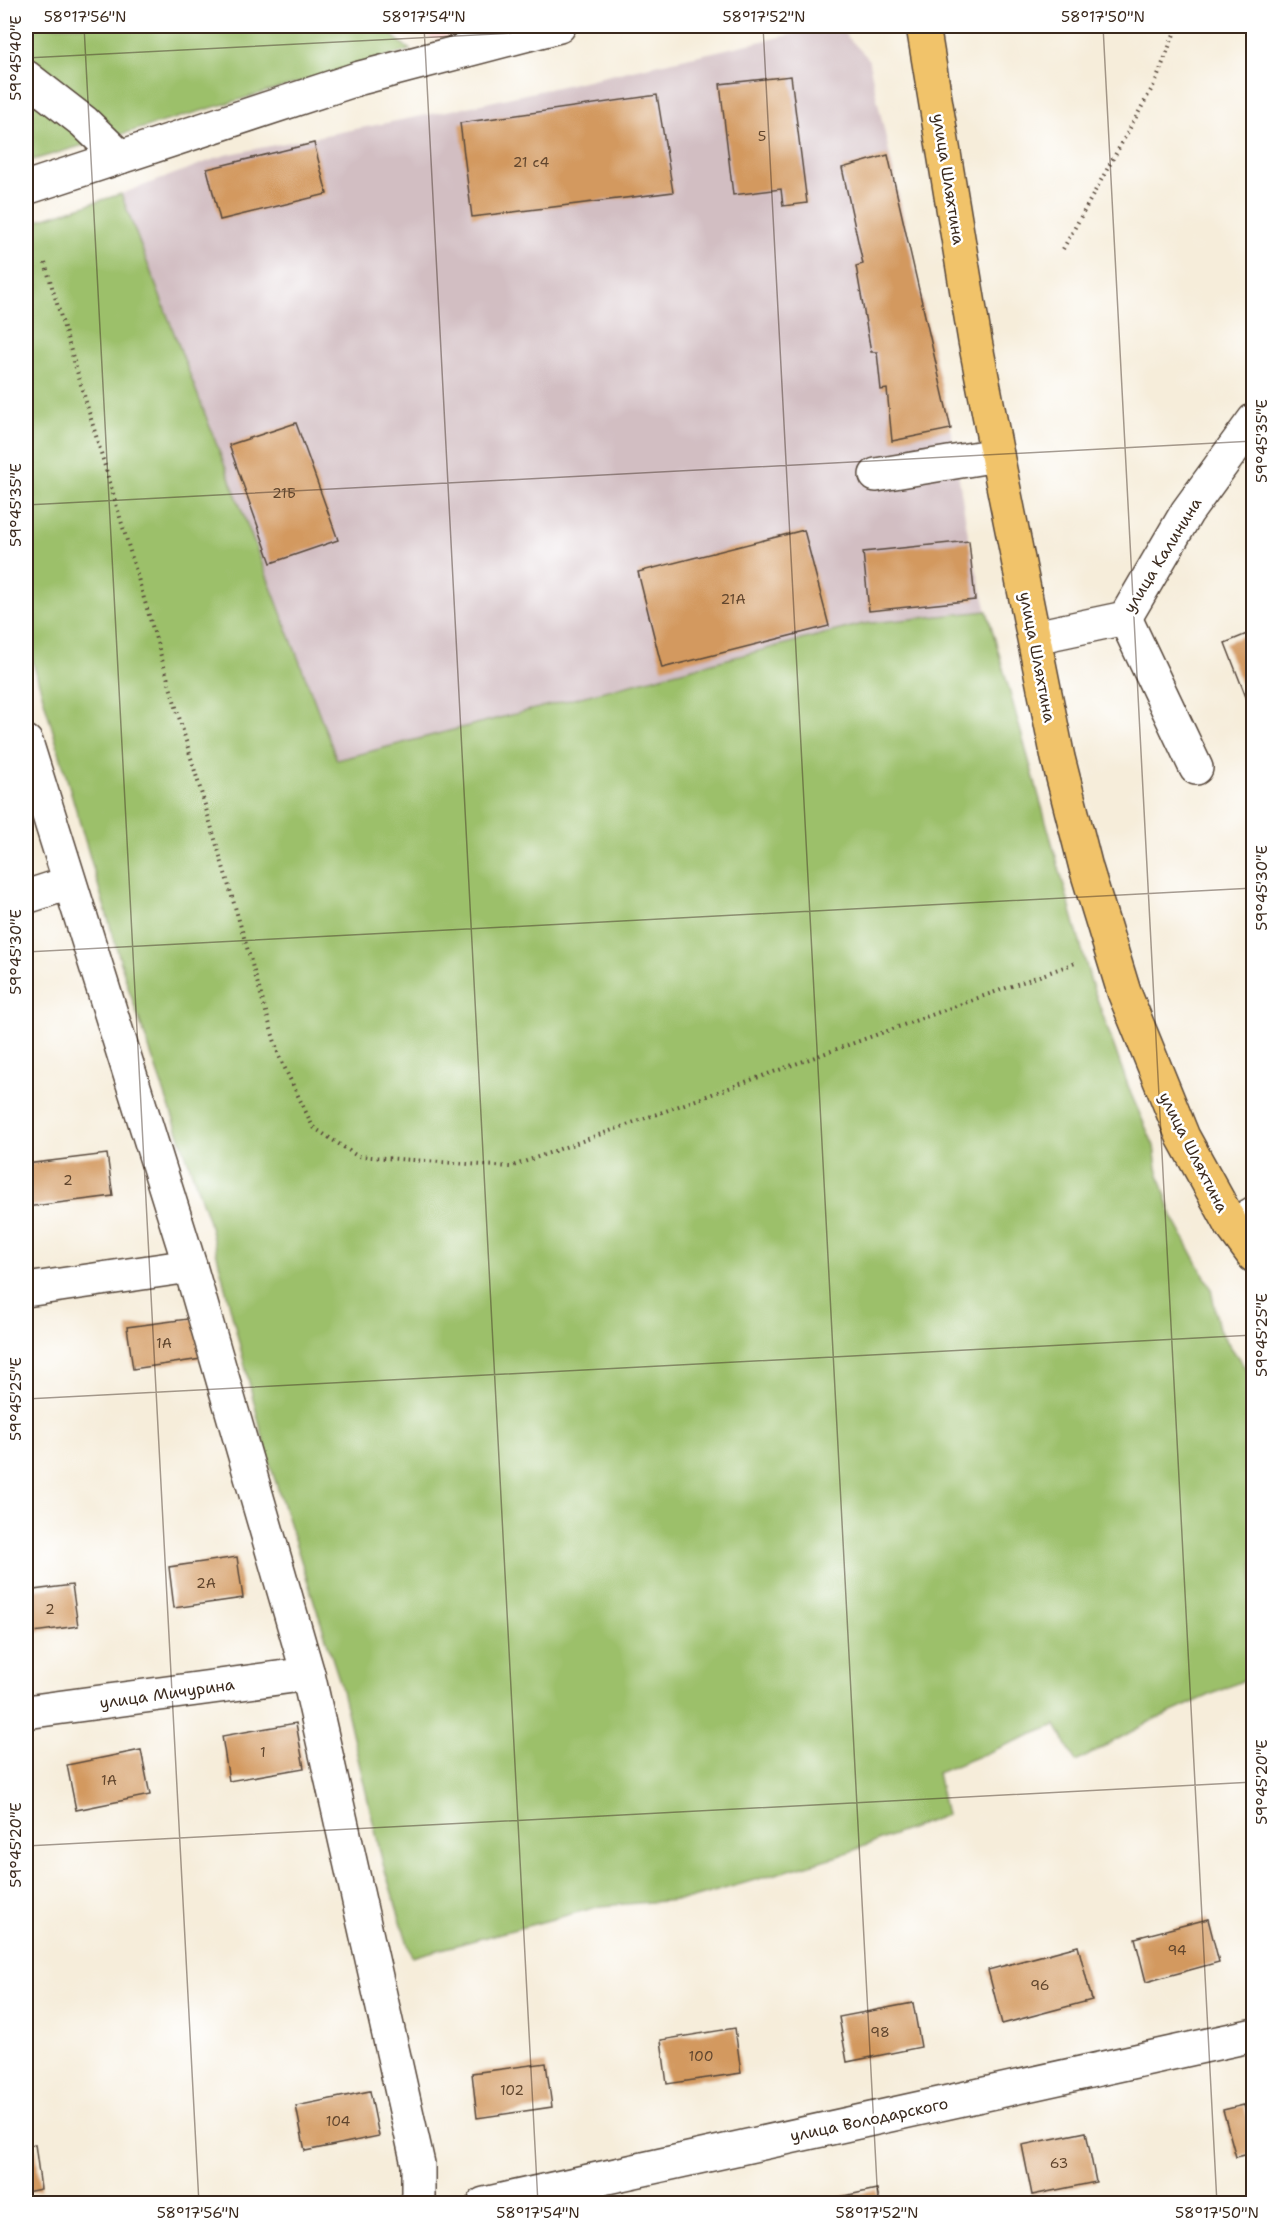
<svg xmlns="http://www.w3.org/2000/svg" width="1279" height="2229" viewBox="0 0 1279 2229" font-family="'Shantell Sans',sans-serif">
	<rect width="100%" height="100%" fill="#fff"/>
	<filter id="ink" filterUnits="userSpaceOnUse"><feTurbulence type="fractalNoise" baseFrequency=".0167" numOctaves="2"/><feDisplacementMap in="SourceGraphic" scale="12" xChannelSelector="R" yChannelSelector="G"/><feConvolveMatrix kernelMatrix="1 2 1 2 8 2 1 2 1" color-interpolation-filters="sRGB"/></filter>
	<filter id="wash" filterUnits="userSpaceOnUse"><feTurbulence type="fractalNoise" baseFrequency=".008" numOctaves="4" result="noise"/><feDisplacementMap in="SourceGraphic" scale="24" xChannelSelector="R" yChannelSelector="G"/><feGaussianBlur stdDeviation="1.35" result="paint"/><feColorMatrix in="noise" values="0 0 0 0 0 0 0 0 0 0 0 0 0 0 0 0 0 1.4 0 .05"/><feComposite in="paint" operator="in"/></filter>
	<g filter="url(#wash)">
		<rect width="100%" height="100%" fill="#f6edda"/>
		<path fill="#f7d0ca" d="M413,26H474L470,32L433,39Z"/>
		<path fill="#d2bec2" d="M829,26H837L868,58L951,429L969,541L987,611L863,624L597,702L337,760L121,194L225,155L472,106Z"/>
		<g fill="#9cc06a" stroke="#6c7544" stroke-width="1.5">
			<path d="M26,26H380L410,50L26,162Z"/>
			<path d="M121,194L337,760L863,624L987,611L1091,982L1131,1094L1154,1146L1157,1168L1172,1216L1211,1288L1219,1330L1253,1379V1676L1149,1722L1076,1762L1056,1725L937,1773L946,1815L838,1856L689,1899L601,1906L412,1957L383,1864L340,1682L268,1458L208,1219L128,987L26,639V224Z"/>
		</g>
		<g id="blocks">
			<g fill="#d3995e">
				<path d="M791,76L807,203L783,206L781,189L733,195L720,84Z"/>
				<path d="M657,95L673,192L472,217L460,123Z"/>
				<path d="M314,143L327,194L220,220L207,169Z"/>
				<path d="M888,155L951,429L892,441L887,389L881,390L877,352H871L856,266L863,264L842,168Z"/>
				<path d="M296,423L338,540L271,563L229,445Z"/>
				<path d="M804,530L829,626L662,668L638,572Z"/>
				<path d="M969,541L975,600L869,611L863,552Z"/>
				<path d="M1254,631V715H1253L1225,643Z"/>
				<path d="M107,1154L113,1196L26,1207V1164Z"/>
				<path d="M195,1318L201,1359L133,1369L127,1327Z"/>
				<path d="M237,1557L243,1598L174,1608L169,1567Z"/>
				<path d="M72,1585L78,1626L26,1633V1591Z"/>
				<path d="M296,1723L304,1768L229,1781L222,1736Z"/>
				<path d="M141,1750L150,1795L76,1810L67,1765Z"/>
				<path d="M1208,1919L1219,1962L1146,1982L1135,1938Z"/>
				<path d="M1078,1946L1092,2000L1002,2024L988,1970Z"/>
				<path d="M913,2003L921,2047L847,2062L839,2017Z"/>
				<path d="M735,2028L741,2073L667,2084L661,2040Z"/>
				<path d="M546,2063L552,2107L477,2118L472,2073Z"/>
				<path d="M370,2091L379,2136L305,2151L296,2106Z"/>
				<path d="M1244,2105L1254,2138V2153L1236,2157L1223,2110Z"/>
				<path d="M1086,2132L1096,2182L1032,2195L1022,2145Z"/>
				<path d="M35,2144L41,2189L26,2192V2146Z"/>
				<path d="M877,2189L880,2204H840L839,2197Z"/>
			</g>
		</g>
	</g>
	<g filter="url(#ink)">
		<use href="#blocks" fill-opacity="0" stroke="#57473a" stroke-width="1.5"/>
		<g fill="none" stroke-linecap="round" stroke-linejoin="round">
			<g stroke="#57473a" stroke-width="36">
				<g id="minor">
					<path d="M26,77L84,122L120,157"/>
					<path d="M26,188L360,78L559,26"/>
					<path d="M876,475L997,455"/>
					<path d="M1125,618L1196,768"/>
					<path d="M1035,637L1125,618L1187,512L1254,420"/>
					<path d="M26,742L190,1266L308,1674L418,2164V2204"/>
					<path d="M26,897L69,883"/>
					<path d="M1232,1226L1254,1213"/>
					<path d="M26,1290L190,1266"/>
					<path d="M26,1712L308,1674"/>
					<path d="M484,2204L1254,2035"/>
				</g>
			</g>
			<g stroke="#57473a" stroke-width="36">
				<path id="major" d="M923,26L975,341L997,455L1058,758L1086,868L1124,992L1183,1137L1232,1226L1254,1256"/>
			</g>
			<g stroke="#57473a" stroke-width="4" stroke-dasharray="1.5 4.5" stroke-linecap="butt">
				<path d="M1063,249L1156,81L1177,26"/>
				<path d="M45,263L279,1056L313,1127L357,1156L510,1167L1078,962"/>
			</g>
			<use href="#minor" stroke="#fff" stroke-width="33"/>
			<use href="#major" stroke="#f1c36a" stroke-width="33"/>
		</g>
	</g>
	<path fill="none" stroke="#3b2a1e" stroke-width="1.5" stroke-opacity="0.45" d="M84,26L199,2204M424,26L538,2204M763,26L878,2204M1103,26L1217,2204M26,58L653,26M26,505L1254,441M26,952L1254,888M26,1399L1254,1335M26,1846L1254,1782"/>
	<g text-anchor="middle" stroke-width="5" stroke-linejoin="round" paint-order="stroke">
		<g font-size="14" fill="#61462e">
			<text x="762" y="141">5</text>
			<text x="531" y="167">21 с4</text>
			<text x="284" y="498">21Б</text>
			<text x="733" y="604">21А</text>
			<text x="68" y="1185">2</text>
			<text x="164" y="1348">1А</text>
			<text x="206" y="1588">2А</text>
			<text x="50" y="1614">2</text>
			<text x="263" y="1757">1</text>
			<text x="109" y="1785">1А</text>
			<text x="1177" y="1955">94</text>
			<text x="1040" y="1990">96</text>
			<text x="880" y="2037">98</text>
			<text x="701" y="2061">100</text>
			<text x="512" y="2095">102</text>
			<text x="338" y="2126">104</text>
			<text x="1059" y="2168">63</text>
		</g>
		<g font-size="16" fill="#3b2a1e" stroke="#fff">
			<text transform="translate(949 179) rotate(81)" y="6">улица Шляхтина</text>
			<text transform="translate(1162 555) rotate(-58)" y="6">улица Калинина</text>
			<text transform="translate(1038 657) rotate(79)" y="6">улица Шляхтина</text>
			<text transform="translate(1194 1152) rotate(63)" y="6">улица Шляхтина</text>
			<text transform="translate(167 1693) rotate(-8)" y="6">улица Мичурина</text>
			<text transform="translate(869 2119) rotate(-12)" y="6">улица Володарского</text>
		</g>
	</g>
	<rect width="1279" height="2229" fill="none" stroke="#fff" stroke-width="66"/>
	<rect x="33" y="33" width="1213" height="2163" fill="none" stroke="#3b2a1e" stroke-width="2"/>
	<g font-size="15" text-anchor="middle" fill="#3b2a1e">
		<text x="85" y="22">58°17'56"N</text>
		<text x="424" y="22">58°17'54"N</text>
		<text x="764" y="22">58°17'52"N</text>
		<text x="1103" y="22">58°17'50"N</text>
		<text transform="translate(16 58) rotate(-90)" y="5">59°45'40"E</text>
		<text transform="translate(1262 441) rotate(-90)" y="5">59°45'35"E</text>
		<text transform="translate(16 505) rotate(-90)" y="5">59°45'35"E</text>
		<text transform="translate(1262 888) rotate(-90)" y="5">59°45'30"E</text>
		<text transform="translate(16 952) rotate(-90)" y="5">59°45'30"E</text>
		<text transform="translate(1262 1335) rotate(-90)" y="5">59°45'25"E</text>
		<text transform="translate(16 1399) rotate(-90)" y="5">59°45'25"E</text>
		<text transform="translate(1262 1782) rotate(-90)" y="5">59°45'20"E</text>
		<text transform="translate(16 1845) rotate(-90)" y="5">59°45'20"E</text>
		<text x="198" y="2218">58°17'56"N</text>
		<text x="538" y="2218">58°17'54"N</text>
		<text x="877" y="2218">58°17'52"N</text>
		<text x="1217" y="2218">58°17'50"N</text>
	</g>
</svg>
